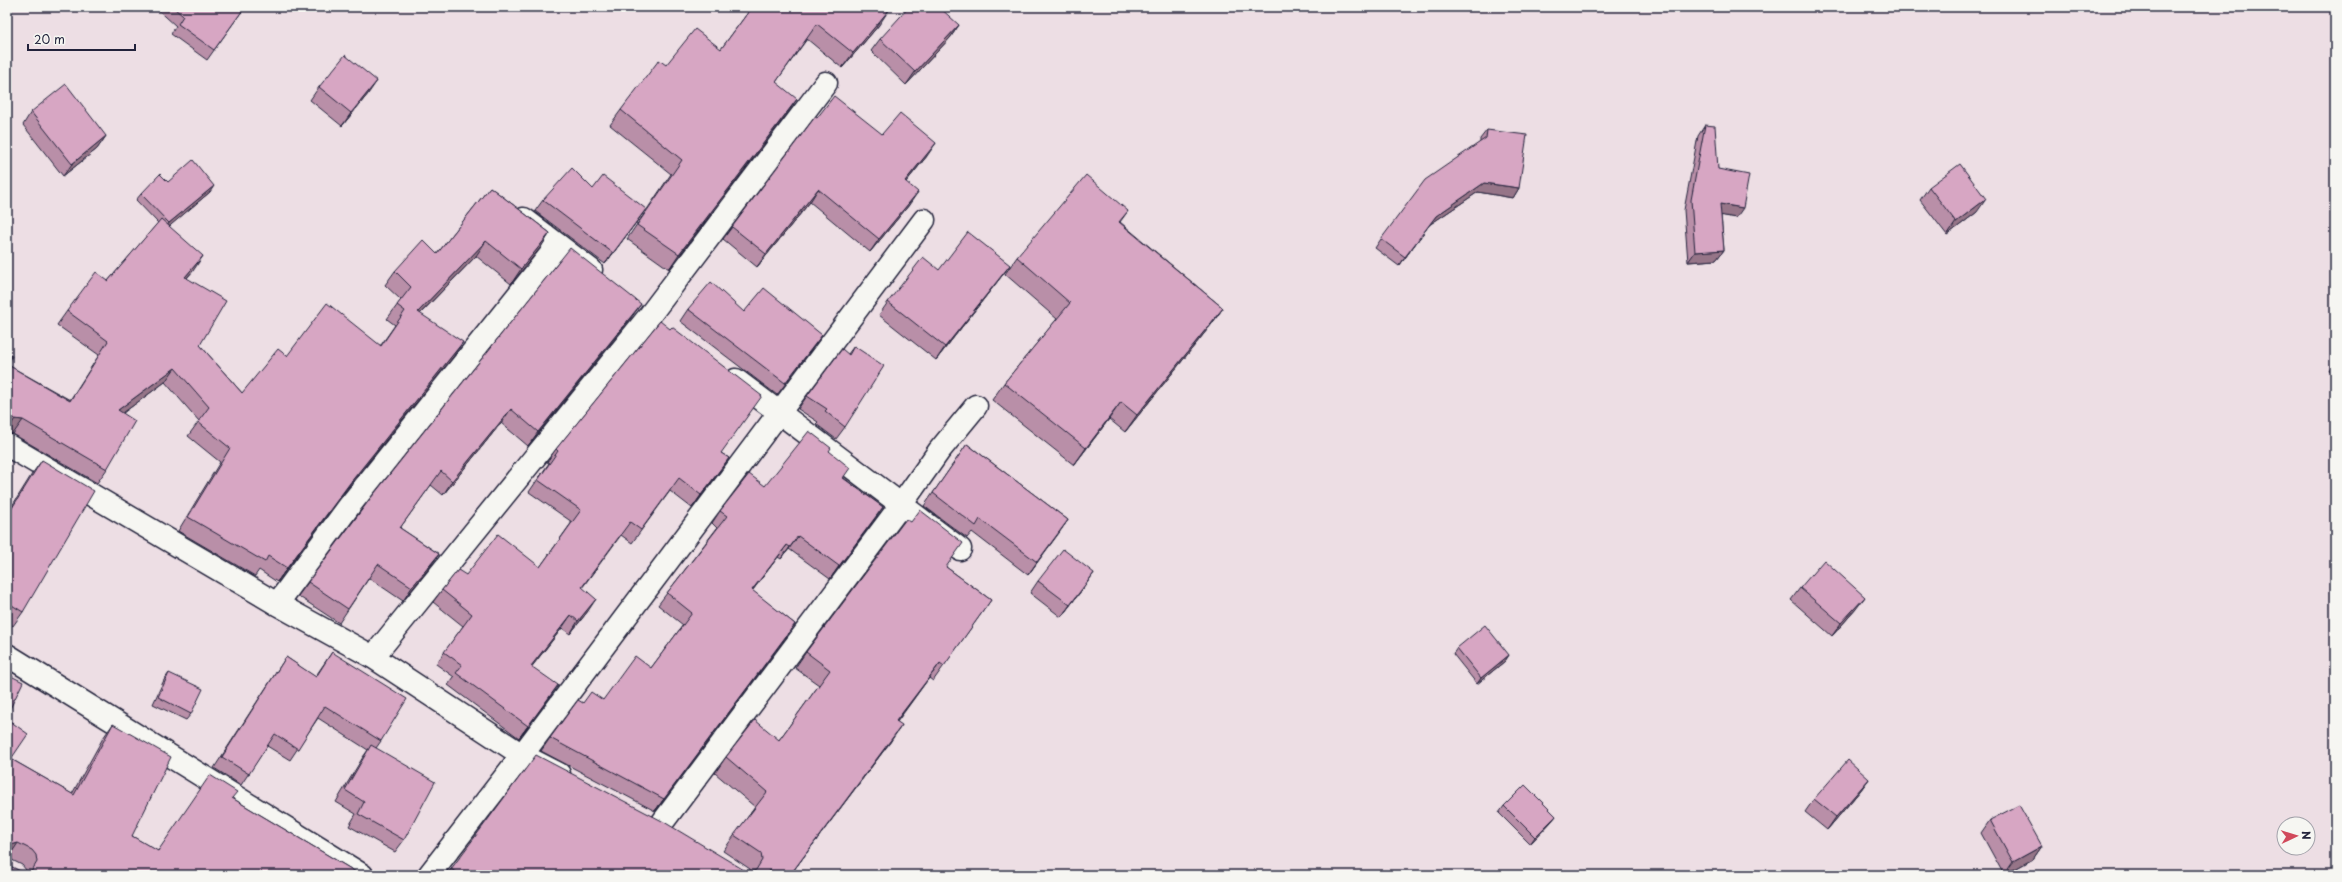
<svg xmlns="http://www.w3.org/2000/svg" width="2342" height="882" viewBox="0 0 2342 882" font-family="'Playpen Sans',sans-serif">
	<rect width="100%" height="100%" fill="#eddee4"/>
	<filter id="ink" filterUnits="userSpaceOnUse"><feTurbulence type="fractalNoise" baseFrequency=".025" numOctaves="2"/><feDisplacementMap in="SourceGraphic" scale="8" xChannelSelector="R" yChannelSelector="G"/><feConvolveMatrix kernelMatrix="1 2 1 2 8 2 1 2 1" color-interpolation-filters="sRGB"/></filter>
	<g filter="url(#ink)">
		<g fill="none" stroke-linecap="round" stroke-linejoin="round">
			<g stroke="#22223b" stroke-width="25">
				<g id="street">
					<path d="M524,219L591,270"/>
					<path d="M736,380L960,549"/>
					<path d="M7,445L277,604L373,657L522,755L559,774"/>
					<path d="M277,604L350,505L558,245"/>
					<path d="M7,655L362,875"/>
					<path d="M373,657L650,315L826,83"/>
					<path d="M659,827L901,505L939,451L976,406"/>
					<path d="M429,875L522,755L924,220"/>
				</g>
			</g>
			<use href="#street" stroke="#f6f6f2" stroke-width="22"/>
		</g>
		<g fill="#b98fa8" stroke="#22223b">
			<path d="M155,7H245L207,60L171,34L176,26Z"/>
			<path d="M752,7L879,25L842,68L807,39L776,82L787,114L669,269L627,239L671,174L610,125L621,110L666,65L721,49Z"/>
			<path d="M959,25L950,38L906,85L871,51L880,39Z"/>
			<path d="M319,87L368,94L342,126L310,100Z"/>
			<path d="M31,112L106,136L97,149L63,176L23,125Z"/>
			<path d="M817,118L882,134L927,156L906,182L909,205L870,252L810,202L757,267L723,239L732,227Z"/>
			<path d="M1705,125L1718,169L1736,218L1721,215L1724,250L1716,260L1688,262L1684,210L1698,136Z"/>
			<path d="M1487,130L1519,188L1513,198L1478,192L1429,225L1399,266L1375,248L1381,239L1480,142V139Z"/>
			<path d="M168,182L210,192L169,226L193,271L187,278L200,345L242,393L287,356L381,345L395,325L387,319L401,300L385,285L395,271L437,254L490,187L550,233L541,247L511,284L476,256L420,314L453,357L340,497L277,582L259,570L255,576L178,531L220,462L188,436L199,421L165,382L123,413L107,469L97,483L13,434L7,433V353L8,365L70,400L99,355L57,325L67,311L108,281L158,223L136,200L141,194Z"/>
			<path d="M1929,187L1977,212L1947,235L1920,200Z"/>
			<path d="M593,189L646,209L605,264L535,211L543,200Z"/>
			<path d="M1128,211L1120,222L1223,308L1211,325L1125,432L1109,419L1074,465L992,400L1004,383L1057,319L1005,274L1017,257Z"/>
			<path d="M1010,265L1001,277L936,360L879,315L888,302L939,270Z"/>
			<path d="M688,309L744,312L822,335L777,395L680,321Z"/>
			<path d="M631,318L528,446L501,423L443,495L431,485L400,528L439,554L429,568L403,601L369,578L339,623L298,596L370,499Z"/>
			<path d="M854,346L845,427L836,439L816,424L818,422L798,409L807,396L848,354Z"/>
			<path d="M2335,360V373L2329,370Z"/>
			<path d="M967,444L1068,520L1028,575L972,532L967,538L924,506Z"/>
			<path d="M556,449L721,453L729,458L692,508L670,491L632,543L621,535L582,588L588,611L570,634L562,628L532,666L549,698L519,738L448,685L454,677L436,664L463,626L433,602L442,590L466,575L540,567L572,522L529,492L549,463L547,462Z"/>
			<path d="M829,451L844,478L883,507L830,579L789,549L781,559L778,557L752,591L795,624L655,811L541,751L550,738L583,703L603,700L651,668L683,625L658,605L667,593L717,528L712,523L720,511L765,486Z"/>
			<path d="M42,460L23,612L13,626L7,622V514L32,474Z"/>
			<path d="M946,567L991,600L933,681L929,678L897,722L891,741L790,875H447L451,869L744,870L750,872V869L723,851L755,807L715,773L726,757L779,740L819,685L795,668L806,652Z"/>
			<path d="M1038,581L1085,586L1061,617L1030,593Z"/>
			<path d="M1800,588L1856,609L1832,636L1791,600Z"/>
			<path d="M1457,648L1509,655L1505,661L1477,684L1453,654Z"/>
			<path d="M332,652L381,741L376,748L404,840L395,852L349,826L356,814L336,802L363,757L368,750L318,718L290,760L267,746L241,785L214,768L286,657L315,677Z"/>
			<path d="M169,673L191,714L186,720L153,704L164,680Z"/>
			<path d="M7,719L11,759L72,794L103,738L113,724L132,836L157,851L232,798L361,875H7L10,866L24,873H27L26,870L22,865L8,858H7Z"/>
			<path d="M1869,779L1860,791L1827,830L1805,812L1814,799Z"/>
			<path d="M1504,806L1556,816L1551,822L1530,844L1499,813Z"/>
			<path d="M1990,820L2042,846L2033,859L2004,875L1981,833Z"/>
		</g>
		<g fill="#967488" stroke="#22223b">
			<path d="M889,10L879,25L842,68L853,53Z"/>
			<path d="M959,25L950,38L906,85L915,72Z"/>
			<path d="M377,81L368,94L342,126L351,113Z"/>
			<path d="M797,99L787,114L669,269L679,254Z"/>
			<path d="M106,136L97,149L63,176L72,164Z"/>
			<path d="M936,143L927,156L896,194L905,181Z"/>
			<path d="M1484,183L1519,188L1513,198L1478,192L1429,225L1399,266L1436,216Z"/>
			<path d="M214,186L210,192L165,230L169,223Z"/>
			<path d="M818,189L810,202L757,267L766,254Z"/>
			<path d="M918,192L909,205L870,252L879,239Z"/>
			<path d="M1986,199L1977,212L1947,235L1956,222Z"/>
			<path d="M1720,204L1743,208L1736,218L1713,214Z"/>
			<path d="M646,209L638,220L605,264L613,253Z"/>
			<path d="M550,233L541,247L511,284L521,269Z"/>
			<path d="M486,241L476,256L408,326L418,312Z"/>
			<path d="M1724,250L1716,260L1688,262L1695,252Z"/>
			<path d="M203,256L193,271L175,291L185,277Z"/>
			<path d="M1010,265L1001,277L936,360L945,347Z"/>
			<path d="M641,304L631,318L528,446L538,432Z"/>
			<path d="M1223,308L1211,325L1125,432L1137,415Z"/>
			<path d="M463,342L453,357L340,497L277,582L350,483Z"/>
			<path d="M175,368L165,382L108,424L118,410Z"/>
			<path d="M1121,402L1109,419L1074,465L1086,448Z"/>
			<path d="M511,409L501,423L443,495L452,481Z"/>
			<path d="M15,419L23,420L13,434L7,433V430Z"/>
			<path d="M729,458L720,471L692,508L701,495Z"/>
			<path d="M883,507L874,520L830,579L839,566Z"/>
			<path d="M1068,520L1059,533L1028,575L1037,562Z"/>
			<path d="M798,536L789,549L781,559L790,547Z"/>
			<path d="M787,545L778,557L743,603L752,590Z"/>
			<path d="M439,554L429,568L403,601L412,587Z"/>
			<path d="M1094,573L1085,586L1061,617Z"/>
			<path d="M1865,597L1856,609L1832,636L1841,623Z"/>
			<path d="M596,599L588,611L570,634L578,621Z"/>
			<path d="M571,615L562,628L523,678L531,666Z"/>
			<path d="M795,624L786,637L655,811L664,799Z"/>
			<path d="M1509,655L1505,661L1477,684L1481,678Z"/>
			<path d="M940,663L929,678L885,737L896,721Z"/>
			<path d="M558,685L549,698L519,738L528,726Z"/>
			<path d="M902,725L891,741L790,875Z"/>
			<path d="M1869,779L1860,791L1827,830L1836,817Z"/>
			<path d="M1556,816L1551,822L1530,844L1535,837Z"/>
			<path d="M18,843L8,858H7V850L11,845Z"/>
			<path d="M2042,846L2033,859L2004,875L2013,862Z"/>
		</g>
		<g fill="#d7a6c3" stroke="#22223b">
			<path d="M173,7H245L214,50L178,24L183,16Z"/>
			<path d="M752,7H885L889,10L853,53L817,24L776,82L797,99L679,254L637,225L682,160L621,110L659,60L666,65L695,29L721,49Z"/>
			<path d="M909,7H939L959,25L915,72L880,39Z"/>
			<path d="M345,55L377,81L351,113L319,87Z"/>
			<path d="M66,84L106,136L72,164L31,112Z"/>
			<path d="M834,96L882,134L900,113L936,143L905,181L918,192L879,239L818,189L766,254L732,227L815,117L817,118Z"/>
			<path d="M1705,125L1715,126L1718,169L1749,175L1743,208L1720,204L1724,250L1695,252L1691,200Z"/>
			<path d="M1487,130L1527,135L1519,188L1484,183L1436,216L1405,257L1381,239L1425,180L1486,138Z"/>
			<path d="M193,160L214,186L169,223L141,194L160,174L168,182Z"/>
			<path d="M1960,164L1986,199L1956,222L1929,187Z"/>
			<path d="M572,168L593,189L603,176L646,209L613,253L543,200Z"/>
			<path d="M1086,175L1128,211L1119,222L1223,308L1137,415L1121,402L1086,448L1004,383L1070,303L1017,257Z"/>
			<path d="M490,187L550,233L521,269L486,241L418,312L463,342L350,483L287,568L268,556L265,562L188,517L230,448L198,422L209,407L175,368L118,410L135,421L107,469L23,420L15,419L7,415V353L12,356L8,365L70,401L108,341L67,311L96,272L108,281L161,219L203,256L185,277L226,301L200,345L242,393L278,349L287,356L327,303L381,346L405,311L397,305L411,287L395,271L423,240L437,254Z"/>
			<path d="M968,232L1010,265L945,347L888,302L923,257L939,270Z"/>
			<path d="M570,248L641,304L538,432L511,409L452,481L441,471L400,528L439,554L412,587L378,564L348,609L308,582L370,499Z"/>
			<path d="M711,282L744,312L764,288L822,335L785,383L688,309Z"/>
			<path d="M660,321L670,329L672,327L762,396L721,453L729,458L701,495L679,478L641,530L630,522L582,587L596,599L578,621L571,615L531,666L558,685L528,726L456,673L462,665L444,652L472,614L442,590L458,570L466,575L498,534L540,567L581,510L538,480L558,451L556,449Z"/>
			<path d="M854,346L884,366L845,427L825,411L827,409L807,396L842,349L849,355Z"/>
			<path d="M809,431L831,448L829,451L850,468L843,478L883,507L839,566L798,536L790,547L787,545L752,590L795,624L664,799L550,738L578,700L583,703L591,692L603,700L635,656L651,668L692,613L667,593L727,516L720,511L749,474L765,486Z"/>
			<path d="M967,444L1068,520L1037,562L980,519L976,526L933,493Z"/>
			<path d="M42,460L94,491L23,612L7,602V516Z"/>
			<path d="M920,510L963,543L946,567L991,600L944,666L940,663L896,721L902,725L790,875H776L770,870L767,875H460L451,869L536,755L664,822L744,870L750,872L756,870L762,860L761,853L734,835L767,792L726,757L755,720L779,740L830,670L806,652L906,519L911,522Z"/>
			<path d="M1063,549L1094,573L1070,605L1038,581Z"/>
			<path d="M1824,560L1865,597L1841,623L1800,588Z"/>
			<path d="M1485,625L1509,655L1481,678L1457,648Z"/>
			<path d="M332,652L407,699L381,741L325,706L298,749L275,734L249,774L222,757L286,657L316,677Z"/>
			<path d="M169,673L203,689L191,714L158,697Z"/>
			<path d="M7,674L23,682L7,715Z"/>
			<path d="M7,719L28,734L11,759L74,795L113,724L171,757L132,836L158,851L210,775L237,792L232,798L361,875H7V863L10,866L24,873L31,872L37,862L36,855L32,850L18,843L11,845L7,851Z"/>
			<path d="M371,745L435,782L404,840L358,814L364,802L345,790Z"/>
			<path d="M1848,760L1869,779L1836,817L1814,799Z"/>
			<path d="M1525,785L1556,816L1535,837L1504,806Z"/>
			<path d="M2019,805L2042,846L2013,862L1990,820Z"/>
		</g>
	</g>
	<rect width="2342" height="882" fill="none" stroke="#f6f6f2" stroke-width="24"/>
	<rect x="12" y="12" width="2318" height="858" fill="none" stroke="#22223b" stroke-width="1.5" filter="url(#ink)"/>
	<g transform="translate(2296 836) rotate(86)"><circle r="19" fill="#f6f6f2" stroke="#a1a1a9"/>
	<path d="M0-3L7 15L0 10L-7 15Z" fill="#d1495b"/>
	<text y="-6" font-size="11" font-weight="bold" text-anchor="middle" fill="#22223b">N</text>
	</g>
	<path d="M28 44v6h107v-6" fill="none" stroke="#22223b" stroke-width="2"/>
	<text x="34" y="44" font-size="12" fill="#22223b" stroke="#f6f6f2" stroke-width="3" paint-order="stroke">20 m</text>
</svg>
